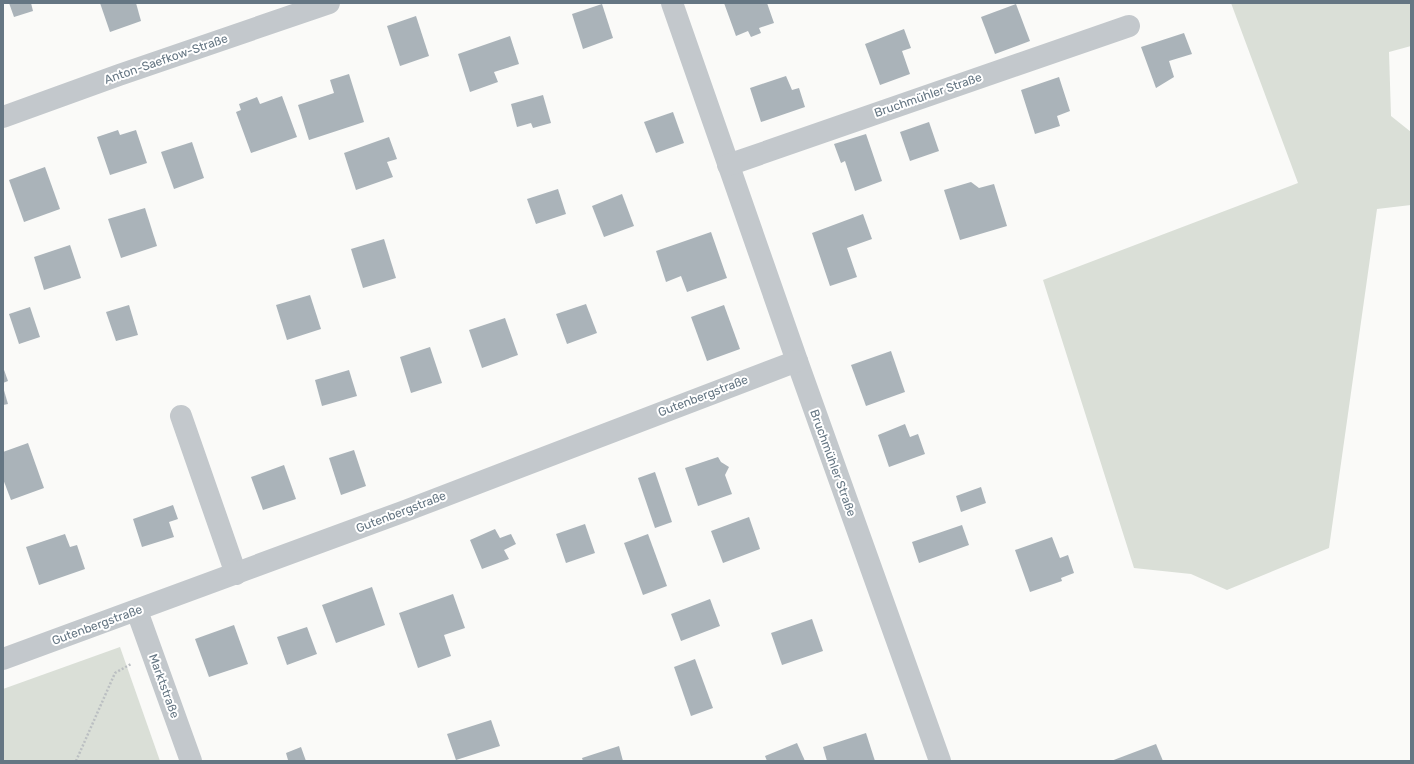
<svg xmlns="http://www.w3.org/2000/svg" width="1414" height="764" viewBox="0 0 1414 764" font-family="Rubik,sans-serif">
	<rect width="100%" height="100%" fill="#fafaf8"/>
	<g fill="#dadfd7">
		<path d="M1231,3H1411V46L1389,52L1391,116L1411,132V205L1377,209L1329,548L1227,590L1191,574L1134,568L1043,280L1298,183Z"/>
		<path d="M120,647L160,761H3V689Z"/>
	</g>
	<g fill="#aab3b9">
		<path d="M9,3H31L33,11L14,17Z"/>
		<path d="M100,3H136L141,21L110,32Z"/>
		<path d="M724,3H767L774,23L759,28L761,33L751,37L748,31L736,36Z"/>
		<path d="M602,4L613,38L583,49L572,14Z"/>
		<path d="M1016,4L1030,41L995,54L981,17Z"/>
		<path d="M416,16L429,56L400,66L387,26Z"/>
		<path d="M904,29L911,48L902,51L910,74L880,85L865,44Z"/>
		<path d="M1184,33L1192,54L1169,61L1174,77L1156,88L1141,47Z"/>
		<path d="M510,36L519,64L494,72L498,82L470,92L458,54Z"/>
		<path d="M349,74L364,122L309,140L298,105L334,93L330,80Z"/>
		<path d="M786,76L792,90L799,88L805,107L761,122L750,88Z"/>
		<path d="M1059,77L1070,111L1057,116L1060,126L1035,134L1021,90Z"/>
		<path d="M543,95L551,123L533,128L531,123L517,127L511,104Z"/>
		<path d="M282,96L297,137L251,153L236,112L241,110L239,104L257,97L260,104Z"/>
		<path d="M673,112L684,143L656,153L644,122Z"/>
		<path d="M929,122L939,151L910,161L900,132Z"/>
		<path d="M118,130L120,135L136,130L147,163L110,175L97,137Z"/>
		<path d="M866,134L882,181L855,191L845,161L841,163L834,144Z"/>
		<path d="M389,137L397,159L387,162L393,177L356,190L344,153Z"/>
		<path d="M192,142L204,178L174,189L161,152Z"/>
		<path d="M45,167L60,209L24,222L9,180Z"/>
		<path d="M971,182L979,188L994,184L1007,226L960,240L944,190Z"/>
		<path d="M558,189L566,214L536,224L527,199Z"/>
		<path d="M622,194L634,226L604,237L592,206Z"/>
		<path d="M145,208L157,246L121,258L108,219Z"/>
		<path d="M863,214L872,239L847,248L857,277L830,286L812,233Z"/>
		<path d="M711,232L727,278L687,292L681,276L666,282L656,251Z"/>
		<path d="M384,239L396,278L363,288L351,249Z"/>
		<path d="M70,245L81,278L44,290L34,257Z"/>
		<path d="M310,295L321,329L287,340L276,305Z"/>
		<path d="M586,304L597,333L567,344L556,314Z"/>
		<path d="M129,305L138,335L116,341L106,312Z"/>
		<path d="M724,305L740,349L707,361L691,317Z"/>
		<path d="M30,307L40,337L19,344L9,314Z"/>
		<path d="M505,318L518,355L482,368L469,330Z"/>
		<path d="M430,347L442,383L411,393L400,357Z"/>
		<path d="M891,351L905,392L866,406L851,365Z"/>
		<path d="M3,367L8,381L3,383Z"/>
		<path d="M349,370L357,396L322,406L315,380Z"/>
		<path d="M3,387L8,404L3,405Z"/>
		<path d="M905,424L910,437L918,434L925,454L889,467L878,435Z"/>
		<path d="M28,443L44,488L11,500L3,479V452Z"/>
		<path d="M354,450L366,486L341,495L329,458Z"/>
		<path d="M718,457L721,462L729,467L725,475L732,494L698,506L685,468Z"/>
		<path d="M284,465L296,499L263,510L251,477Z"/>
		<path d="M655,472L672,522L655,528L638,478Z"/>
		<path d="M981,487L986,503L961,512L956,496Z"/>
		<path d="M173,505L178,519L169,522L174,537L142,547L133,519Z"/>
		<path d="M749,517L760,549L723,563L711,531Z"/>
		<path d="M585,524L595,553L566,563L556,534Z"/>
		<path d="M962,525L969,545L919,563L912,542Z"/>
		<path d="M495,529L500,538L511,534L516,544L504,550L509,559L482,569L470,540Z"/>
		<path d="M65,534L70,547L77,545L85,569L39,585L26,547Z"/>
		<path d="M648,534L667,586L643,595L624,543Z"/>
		<path d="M1052,537L1060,558L1068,555L1074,573L1061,578L1062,581L1030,592L1015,550Z"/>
		<path d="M372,587L385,625L336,643L322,605Z"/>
		<path d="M453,594L465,628L444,635L451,656L418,668L399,613Z"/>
		<path d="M710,599L720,626L681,641L671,614Z"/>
		<path d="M812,619L823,651L782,665L771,633Z"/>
		<path d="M234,625L248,664L209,677L195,639Z"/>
		<path d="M307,627L317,654L287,665L277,637Z"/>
		<path d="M695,659L713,708L691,716L674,667Z"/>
		<path d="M491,720L500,746L456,760L447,734Z"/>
		<path d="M866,733L875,761H827L823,747Z"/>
		<path d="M797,743L805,761H767L765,756Z"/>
		<path d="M1156,744L1163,761H1111Z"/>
		<path d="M619,746L623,761H583L582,758Z"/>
		<path d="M301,747L306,761H285L288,760L286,753Z"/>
	</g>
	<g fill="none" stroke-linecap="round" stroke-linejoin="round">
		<path stroke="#bbbfc2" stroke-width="2.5" stroke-dasharray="2 2" stroke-linecap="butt" d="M76,761L115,673L131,664"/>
		<g stroke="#c3c8cc" stroke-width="22">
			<path d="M672,3L797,361L940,761"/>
			<path d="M3,117L119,75L329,3"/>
			<path d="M728,165L1129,26"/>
			<path d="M181,416L236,574"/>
			<path d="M137,611L191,761"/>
			<path d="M3,659L405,511L797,361"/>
		</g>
	</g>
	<g text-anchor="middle" stroke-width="4" stroke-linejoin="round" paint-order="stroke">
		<g font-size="12" fill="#657683" stroke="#fff">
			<text transform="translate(166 59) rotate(-19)" y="4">Anton-Saefkow-Straße</text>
			<text transform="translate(928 95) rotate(-19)" y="4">Bruchmühler Straße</text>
			<text transform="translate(703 396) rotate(-21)" y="4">Gutenbergstraße</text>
			<text transform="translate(833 463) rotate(70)" y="4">Bruchmühler Straße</text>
			<text transform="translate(401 512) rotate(-21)" y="4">Gutenbergstraße</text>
			<text transform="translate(97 625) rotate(-20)" y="4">Gutenbergstraße</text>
			<text transform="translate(164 686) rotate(70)" y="4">Marktstraße</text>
		</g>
	</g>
	<rect width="1414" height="764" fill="none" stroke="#657683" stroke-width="8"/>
</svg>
